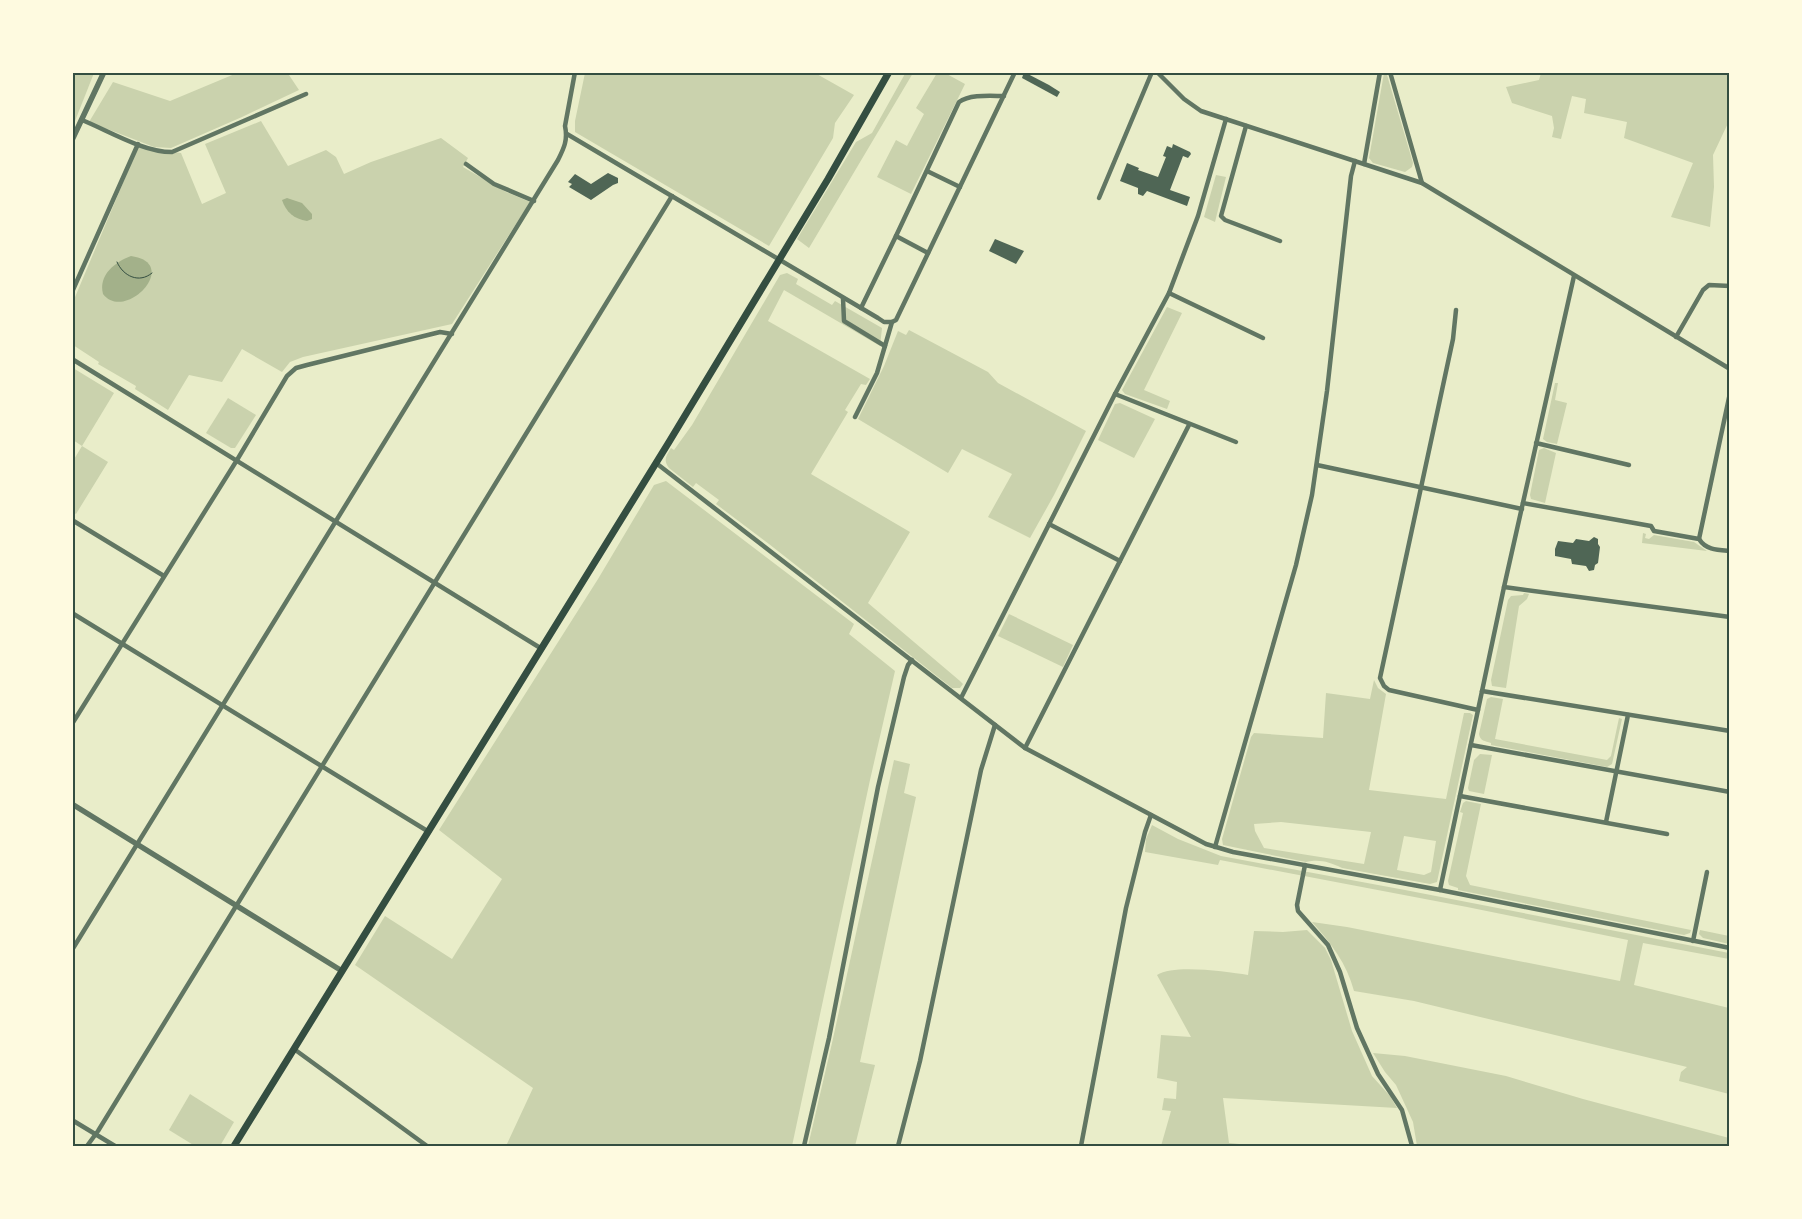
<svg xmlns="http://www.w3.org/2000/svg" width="1802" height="1219" viewBox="0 0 1802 1219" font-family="Montserrat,sans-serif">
	<rect width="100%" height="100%" fill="#e9edc9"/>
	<g fill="#cad2ad" fill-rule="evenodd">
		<path d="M73,72L94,73L73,126L72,73Z"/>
		<path d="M287,72L299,90L242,117L171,148L154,147L89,122L113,82L170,101L237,73Z"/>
		<path d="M906,72L913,73L809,248L797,239L856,142L872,133Z"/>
		<path d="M585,73H815L854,95L835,123L833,138L769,246L575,132V121Z"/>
		<path d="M937,73H945L965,84L911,194L877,177L896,140L907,146L924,114L916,108Z"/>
		<path d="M1384,73L1387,75L1413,163L1412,167L1405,172L1373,163L1369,158Z"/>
		<path d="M1541,73H1729V121L1713,155L1714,187L1710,227L1671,217L1693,163L1624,138L1627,122L1584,113L1586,99L1572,96L1561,139L1552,137L1554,128L1552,116L1512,103L1506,87L1539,80Z"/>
		<path d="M261,121L288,166L326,150L336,157L344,174L371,162L441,138L468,158L463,167L506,192L530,202L452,324L303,357L290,362L282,372L242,349L222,382L189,375L168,410L135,389L136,386L98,364L99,362L73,345V302L138,147L181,153L202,204L226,193L205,144Z"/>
		<path d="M1216,175L1226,177L1215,222L1204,217Z"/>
		<path d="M787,273L798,279L796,284L832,305L835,301L882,328L880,346L784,290L768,321L870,379L866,385L861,384L845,410L848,412L811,474L910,532L868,603L960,681L963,684L960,688H952L769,544L716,504L719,500L696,483L693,487L669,468C663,460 666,456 671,448L674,450L692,425L780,275Z"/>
		<path d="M1167,307L1182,313L1144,390L1170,401L1167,409L1125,394L1122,390Z"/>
		<path d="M909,330L988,372L998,383L1086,431L1054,495L1030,538L988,517L1012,474L962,449L948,473L858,419L884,366L898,331L906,335Z"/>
		<path d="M73,368L114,393L82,446L108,462L76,514L73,512V461L82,446L73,440Z"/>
		<path d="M1555,383H1558L1555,400L1567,403L1557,444L1547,442L1543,439Z"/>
		<path d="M228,398L256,415L235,448H231L206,433Z"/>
		<path d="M1120,403L1155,419L1134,458L1098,440L1115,404Z"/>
		<path d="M1544,448L1556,453L1545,503L1531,499L1530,495L1539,450Z"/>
		<path d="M666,481L854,624L849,634L895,671L870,780L792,1146H506L533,1088L355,965L385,916L452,959L502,879L439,830L598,579L654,485Z"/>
		<path d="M1643,533L1646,534L1645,538L1649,539L1654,535L1694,542L1707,551L1642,543Z"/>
		<path d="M1524,593L1529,594L1527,599L1519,606L1506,688L1492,686L1491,680L1508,600L1511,596L1523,595Z"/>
		<path d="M1009,614L1073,645L1063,667L998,636Z"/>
		<path d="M1374,680L1378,688L1386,694L1369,790L1446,799L1464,713H1470L1473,715L1437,882L1430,884L1342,868C1329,862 1320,859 1306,862L1223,845L1222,839L1251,737L1254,733L1323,738L1326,693L1370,699ZM1281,822L1371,832L1364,864L1264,848L1255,831L1254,824ZM1404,836L1436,841L1431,872L1424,875L1397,870Z"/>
		<path d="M1491,697L1503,699L1495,739L1607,760L1611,756L1619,718L1622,719L1612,764L1607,767L1491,745V743C1485,741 1480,741 1479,734L1487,699Z"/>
		<path d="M1480,754L1492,755L1484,794L1469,791L1468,788L1474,760Z"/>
		<path d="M894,760L910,764L904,793L916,797L860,1062L875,1065L855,1146H808L832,1043Z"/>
		<path d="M1466,801L1481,804L1466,876L1470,885L1691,930L1690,933L1684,935L1458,890V888L1449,885L1448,881L1463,813L1460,812L1463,803Z"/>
		<path d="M1152,825L1178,839L1221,856L1405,890L1729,953V959L1643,943L1634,985L1729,1008V1094L1679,1081L1681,1072L1687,1067L1414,1001L1354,991C1347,964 1331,943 1312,922L1347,927L1620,981L1628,940L1467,907L1220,860L1218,865L1145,852L1146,839Z"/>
		<path d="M1307,930L1325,948L1331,960L1352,1031L1372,1076L1390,1096L1397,1108L1223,1098L1229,1143L1260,1146H1161L1171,1111L1162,1110L1164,1098L1176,1099L1177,1082L1157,1078L1161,1035L1191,1037L1157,975C1175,964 1226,972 1248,975L1254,931L1283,932Z"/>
		<path d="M1700,930L1729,936V944L1703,938L1699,934Z"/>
		<path d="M1373,1053L1405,1056L1506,1076L1583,1099L1729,1138V1146H1417L1413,1122L1396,1085L1385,1072Z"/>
		<path d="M190,1094L234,1122L220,1146H195L169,1130Z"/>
	</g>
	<g fill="#a3b18a">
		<path d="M287,198L302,203L312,214V219L307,221C294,219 286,212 282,200Z"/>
		<path d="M131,256C182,263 125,323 103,294C98,275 115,262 131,256Z"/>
	</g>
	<g fill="#4f6655">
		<path d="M1024,72L1049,85L1060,92L1057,97L1022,78Z"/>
		<path d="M1173,144L1190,152L1191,154L1188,158L1183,156L1170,190L1190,197L1187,206L1147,191L1143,196L1138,194V188L1120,181L1127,163L1139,168L1138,170L1158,177L1166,157L1163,156L1167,146L1172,148Z"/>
		<path d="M608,173L618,178V183L613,185L591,200L569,187L572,184L568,182L575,174L591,184Z"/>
		<path d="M995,239L1024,251L1016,264L989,251Z"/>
		<path d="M1594,537L1598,539V544L1600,547L1598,563L1595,565L1594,570L1589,571L1586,566L1572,564L1571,559L1555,556V549L1558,541L1573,543L1576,539L1589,541Z"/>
	</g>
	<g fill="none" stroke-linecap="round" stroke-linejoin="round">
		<path stroke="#344e41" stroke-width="1" d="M117,262C123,276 139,284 152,273"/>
		<g stroke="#617663" stroke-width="4.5">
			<path d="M1157,72L1184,99L1201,111L1422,183L1730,369"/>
			<path d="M1390,72L1422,183"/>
			<path d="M82,120C109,131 143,152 172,152L306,94"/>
			<path d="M1246,126L1221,216L1225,220L1280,241"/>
			<path d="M567,134L878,318L884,322H892"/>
			<path d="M466,164L494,184L534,201"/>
			<path d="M1364,164L1380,72"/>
			<path d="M927,171L960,187"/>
			<path d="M1099,198L1152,72"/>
			<path d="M896,236L928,253"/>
			<path d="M72,292L138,144"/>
			<path d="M1169,293L1263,338"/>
			<path d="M843,298L844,321L885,346"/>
			<path d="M861,308L896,236L959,102C970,94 991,96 1004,96"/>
			<path d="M1456,310L1453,339L1380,678L1384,686L1389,690L1478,710"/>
			<path d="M1676,337L1703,290L1709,285L1730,286"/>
			<path d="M72,359L542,649"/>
			<path d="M1115,394L1236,442"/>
			<path d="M855,417L877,373L892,322L896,320L1015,72"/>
			<path d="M1536,443L1629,465"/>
			<path d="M656,463L1025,748L1206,844L1233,852L1440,890L1730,948"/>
			<path d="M1317,465L1522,509"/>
			<path d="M1523,503L1651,526L1654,531L1699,539C1706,550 1717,550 1730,551"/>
			<path d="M72,520L164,576"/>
			<path d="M1049,524L1120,561"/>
			<path d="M1699,539L1730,393"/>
			<path d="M1504,587L1730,617"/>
			<path d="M72,613L429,832"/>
			<path d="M1482,691L1730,731"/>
			<path d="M961,698L1115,394L1169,293L1198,216L1226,119"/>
			<path d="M72,724L237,460L287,376L296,368L307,365L440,332L452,334"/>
			<path d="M1471,745L1730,792"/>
			<path d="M1025,748L1189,425"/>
			<path d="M1460,796L1667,834"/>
			<path d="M1606,822L1628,715"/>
			<path d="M1215,847L1296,565L1312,495L1327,391L1351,176L1355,161"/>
			<path d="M1305,865L1297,905L1298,911L1328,945L1340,972L1357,1028L1378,1074L1402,1110L1412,1146"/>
			<path d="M1440,890L1504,587L1574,276"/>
			<path d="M1693,941L1707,872"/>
			<path d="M72,950L558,160C564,148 568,140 565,126L575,72"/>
			<path d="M294,1049L427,1146"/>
			<path d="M72,1120L115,1146"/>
			<path d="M87,1146L98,1131L672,196"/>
			<path d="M804,1146L829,1038L878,787L904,677L908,665L912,660"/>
			<path d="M898,1146L920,1061L981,770L995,725"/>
			<path d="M1081,1146L1126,908L1145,832L1151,815"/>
		</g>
		<g stroke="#617663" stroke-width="5.5">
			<path d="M72,140L104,72"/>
			<path d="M72,804L342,971"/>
		</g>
		<path stroke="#344e41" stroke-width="7" d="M234,1146L669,442L828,179L889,72"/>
	</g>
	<rect width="1802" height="1219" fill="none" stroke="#fefae0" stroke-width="148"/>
	<rect x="74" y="74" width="1654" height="1071" fill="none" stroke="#344e41" stroke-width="2"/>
</svg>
